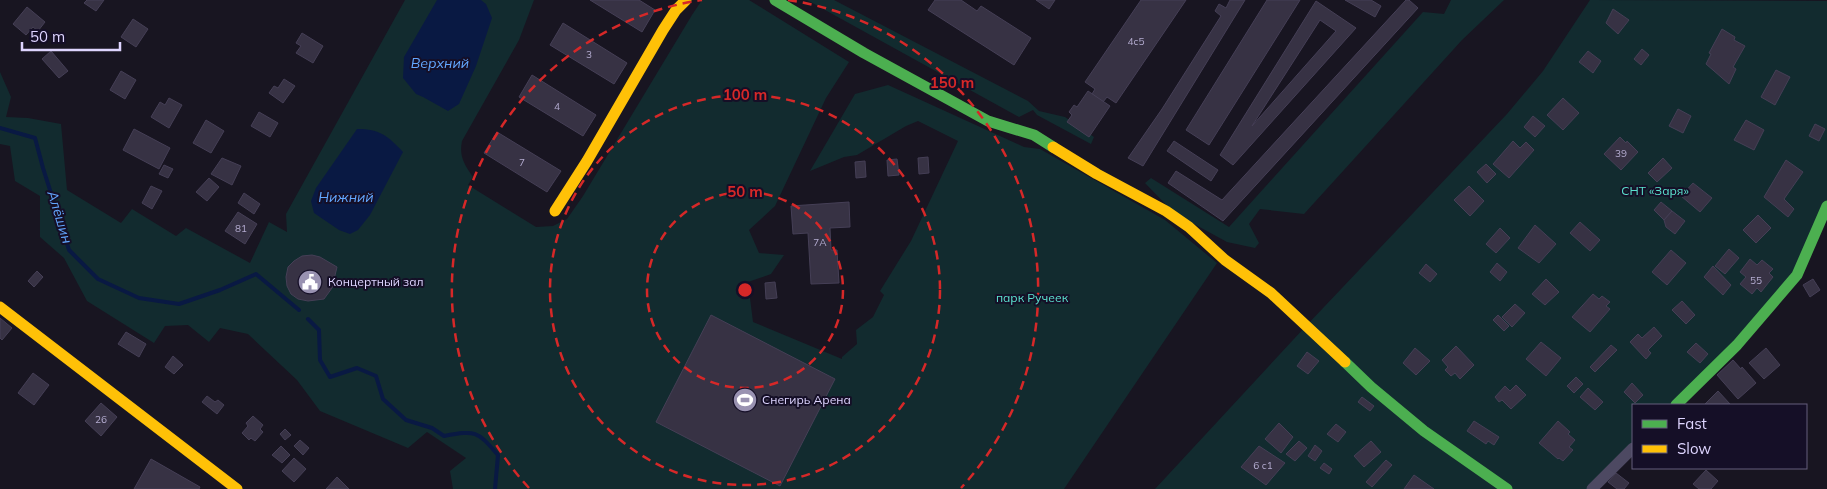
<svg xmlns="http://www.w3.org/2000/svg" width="1827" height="489" viewBox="0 0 1827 489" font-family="Mulish,sans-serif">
	<rect width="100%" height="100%" fill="#181521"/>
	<g fill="#122b2f">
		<path d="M405,0H534L519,40L462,141C459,156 464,164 473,177L468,185L536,227L553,226L567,219L583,196L692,15L702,0H749L849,62L826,98L775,206L749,230L759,253L784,255L771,274L748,282L753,322L842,359V357L857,344L856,330L873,317L884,295L880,291L911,241L958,141L918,121L906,126L857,155L844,157L810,171L855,94L888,85L1024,147L1040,149L1165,220L1217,263L1064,489H453L450,471L466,458L427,432L408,448L320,411L297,380L248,334L220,328L209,342L188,325L165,326L154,343L87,301L64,258L40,237V196L15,181L10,146L0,144V72L11,97L6,117L28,118L61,124L67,190L121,223L132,209L176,236L186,228L250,263L269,222L287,232L286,214Z"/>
		<path d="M807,0H834L1028,101L1039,111L1065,117L1094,137L1091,144L1037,115L1033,110L1019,117Z"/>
		<path d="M1451,0H1504L1462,40L1304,214L1260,209L1249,224L1259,243L1255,248L1227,242L1174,213L1145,183L1151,178L1229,227L1423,12L1444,14Z"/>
		<path d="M1590,0L1827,1V206L1797,275L1676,405H1633V448L1592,489H1155L1306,326L1507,114L1543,71Z"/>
	</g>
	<g fill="#091943">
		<path d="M437,0H481L486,4L492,18L476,66L459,104L448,111L423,97L416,94L403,78L404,57Z"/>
		<path d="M357,129C380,129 388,136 403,152L370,215L358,230L350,234L339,230L314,213L311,201L316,188Z"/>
	</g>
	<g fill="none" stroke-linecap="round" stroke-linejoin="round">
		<g stroke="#091943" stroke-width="4">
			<path d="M0,128L35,138L43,168L69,250L98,279L139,298L179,304L220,290L256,274L299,310"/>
			<path d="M308,319L319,330L320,360L330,377L357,368L376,376L383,399L406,420L432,428L444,436C477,430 477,431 498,455L495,489"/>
		</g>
	</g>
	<g fill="#373244" stroke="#453f56" fill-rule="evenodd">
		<path d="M87,0H104L96,11L84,3Z"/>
		<path d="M590,0H639L655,10L642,32Z"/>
		<path d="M935,0H961L977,11L981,6L1031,38L1014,65L928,10Z"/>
		<path d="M1036,0H1055L1049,9Z"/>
		<path d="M1141,0H1186L1116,103L1107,97L1103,102L1092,94L1095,89L1085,82Z"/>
		<path d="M1230,0H1245L1143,166L1128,158L1162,109L1221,16L1215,11L1219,4L1226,8Z"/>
		<path d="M1267,0H1300L1209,145L1186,130Z"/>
		<path d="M1345,0H1371L1381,6L1375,17Z"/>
		<path d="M1406,0H1409L1418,8L1223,221L1168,183L1176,171L1222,200Z"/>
		<path d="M1316,1L1356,28L1233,165L1220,155ZM1320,20L1336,31L1252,126Z"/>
		<path d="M27,7L45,22L38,31L33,27L26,35L13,24Z"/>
		<path d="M1613,9L1629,20L1618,34L1606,23Z"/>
		<path d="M133,19L148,29L136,47L121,37Z"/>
		<path d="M563,23L627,63L614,84L550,45Z"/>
		<path d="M1722,29L1735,37L1734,40L1745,46L1733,67L1736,69L1729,84L1706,64L1711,54L1709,53Z"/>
		<path d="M302,33L323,46L313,63L296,53L301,46L296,43Z"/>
		<path d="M1642,49L1649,55L1641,65L1634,59Z"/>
		<path d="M51,51L68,71L59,78L42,59Z"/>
		<path d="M1588,51L1601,61L1593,73L1579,62Z"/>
		<path d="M1776,70L1790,77L1775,105L1761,97Z"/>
		<path d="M121,71L136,80L125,99L110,90Z"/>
		<path d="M532,75L596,115L583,136L519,97Z"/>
		<path d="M284,79L295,86L283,103L269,93L274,86L278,88Z"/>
		<path d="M1088,91L1110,106L1089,137L1067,122L1072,115L1069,112L1074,105L1077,107Z"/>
		<path d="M169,98L182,105L169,128L151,117L160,102L165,105Z"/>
		<path d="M1563,98L1579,113L1563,130L1547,115Z"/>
		<path d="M1678,109L1691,116L1683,133L1669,126Z"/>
		<path d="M259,112L278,123L270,137L251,126Z"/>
		<path d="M1533,116L1545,126L1535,137L1524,127Z"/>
		<path d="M206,120L224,131L211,153L193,143Z"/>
		<path d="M1746,120L1764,130L1754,150L1734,140Z"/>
		<path d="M1815,124L1825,129L1819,141L1809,136Z"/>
		<path d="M134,129L170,148L159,169L123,150Z"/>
		<path d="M497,132L561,171L547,192L484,153Z"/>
		<path d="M1620,137L1626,143L1627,141L1638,152L1621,170L1604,154Z"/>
		<path d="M1174,141L1218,170L1211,181L1167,151Z"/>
		<path d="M1513,141L1520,148L1526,142L1534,150L1509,178L1493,164Z"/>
		<path d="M928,157L929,173L919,174L918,158Z"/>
		<path d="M222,158L241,166L232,185L211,174Z"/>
		<path d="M1663,158L1672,168L1657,182L1648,173Z"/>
		<path d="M897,159L899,175L888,176L887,160Z"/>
		<path d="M1786,160L1803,172L1784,199L1794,209L1788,217L1764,197Z"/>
		<path d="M865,161L866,177L856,178L855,162Z"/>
		<path d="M1486,164L1496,174L1487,183L1477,172Z"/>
		<path d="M164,165L173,169L168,178L159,174Z"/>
		<path d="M209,178L219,187L207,201L196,192Z"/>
		<path d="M1693,183L1712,198L1700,212L1681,196Z"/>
		<path d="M151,186L162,191L152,209L142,203Z"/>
		<path d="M1469,186L1484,201L1470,216L1454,200Z"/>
		<path d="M244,193L260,204L254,214L238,203Z"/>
		<path d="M849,202L850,227L830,228L831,250H837L839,283L811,284L808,233L793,234L791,206Z"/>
		<path d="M1661,202L1672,211L1664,220L1654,210Z"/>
		<path d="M1672,211L1685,221L1675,234L1666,227L1664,220Z"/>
		<path d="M238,212L257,224L245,244L225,231Z"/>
		<path d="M1758,215L1771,228L1756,243L1743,230Z"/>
		<path d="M1580,222L1600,240L1590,251L1570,233Z"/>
		<path d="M1535,225L1556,244L1539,263L1518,248Z"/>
		<path d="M1500,228L1510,238L1496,253L1486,244Z"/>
		<path d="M1729,249L1739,258L1725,274L1715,266Z"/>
		<path d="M1671,250L1686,263L1667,285L1652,272Z"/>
		<path d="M312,255L320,257L337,267L332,288L324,299L308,301L298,299L291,294L287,286L286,277L288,267L294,261L302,256Z"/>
		<path d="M1750,259L1757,265L1762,260L1773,269L1769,273L1773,277L1761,292L1757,288L1752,294L1740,284L1746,277L1740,272Z"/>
		<path d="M1497,263L1507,272L1500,281L1490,272Z"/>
		<path d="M1426,264L1437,274L1430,282L1419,273Z"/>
		<path d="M1713,266L1731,285L1723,295L1704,277Z"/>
		<path d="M37,271L43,277L34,287L28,281Z"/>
		<path d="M1546,279L1559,292L1545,305L1532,294Z"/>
		<path d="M1813,279L1820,290L1810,297L1803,285Z"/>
		<path d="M775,282L777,298L766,299L765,283Z"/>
		<path d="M1593,294L1599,299L1602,296L1610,302L1606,306L1610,309L1590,332L1572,317Z"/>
		<path d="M1682,301L1695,315L1686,324L1672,310Z"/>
		<path d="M1515,304L1525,313L1512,327L1502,317Z"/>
		<path d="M711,315L835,379L780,486L656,422Z"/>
		<path d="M1498,315L1509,326L1504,331L1493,320Z"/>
		<path d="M0,318L12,328L2,340L0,338Z"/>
		<path d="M1654,327L1662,336L1648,350L1651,353L1646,359L1630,342L1638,334L1642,338Z"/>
		<path d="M126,332L146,344L139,357L118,344Z"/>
		<path d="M1541,342L1561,358L1546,376L1526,359Z"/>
		<path d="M1696,343L1708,354L1700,363L1687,352Z"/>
		<path d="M1611,345L1617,350L1595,372L1590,367Z"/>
		<path d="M1456,346L1474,365L1460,379L1455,373L1451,376L1445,370L1448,367L1442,360Z"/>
		<path d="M1415,348L1430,361L1416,375L1403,363Z"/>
		<path d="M1766,348L1780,365L1764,379L1749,363Z"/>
		<path d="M1307,352L1319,361L1308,374L1297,366Z"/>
		<path d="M173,356L183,365L174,374L165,367Z"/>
		<path d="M1733,360L1741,369L1742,367L1756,383L1738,399L1717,375Z"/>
		<path d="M33,373L49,385L34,405L18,393Z"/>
		<path d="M1576,377L1583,384L1574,393L1567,386Z"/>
		<path d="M1632,383L1643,395L1635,403L1624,392Z"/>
		<path d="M1516,385L1526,395L1511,409L1502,400L1499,402L1495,397L1505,386L1510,391Z"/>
		<path d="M1588,388L1603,402L1595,410L1580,397Z"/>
		<path d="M1718,391L1730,404L1706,405L1705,404Z"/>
		<path d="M207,396L215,402L218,400L224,405L217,414L202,402Z"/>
		<path d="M1362,397L1374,406L1370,411L1358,402Z"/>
		<path d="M101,403L117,417L101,436L85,421Z"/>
		<path d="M253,416L263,425L260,429L263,432L255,441L251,438L249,440L242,433L248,426L246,423Z"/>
		<path d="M1474,421L1499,437L1494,445L1488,441L1486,444L1467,431Z"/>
		<path d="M1558,421L1570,432L1568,434L1575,440L1569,447L1573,450L1563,461L1559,458L1558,459L1539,443Z"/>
		<path d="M1279,423L1293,437L1281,453L1265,439Z"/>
		<path d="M1336,424L1346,432L1338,442L1327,434Z"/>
		<path d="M285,429L291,435L285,440L280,434Z"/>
		<path d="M300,440L309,448L303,455L294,446Z"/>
		<path d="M1299,441L1307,448L1295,461L1286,454Z"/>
		<path d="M1371,441L1381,452L1364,467L1354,456Z"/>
		<path d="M1315,445L1322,451L1315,461L1308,456Z"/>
		<path d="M281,446L290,455L282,463L272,455Z"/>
		<path d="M1259,446L1285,463L1266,485L1241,467Z"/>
		<path d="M294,458L306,469L294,482L282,471Z"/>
		<path d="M151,459L200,487L199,489H134Z"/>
		<path d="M1386,460L1392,465L1372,487L1366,482Z"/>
		<path d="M1324,463L1332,469L1329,474L1320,468Z"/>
		<path d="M1706,470L1718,481L1711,489H1699L1693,484Z"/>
		<path d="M1616,473L1629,483L1624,489H1617L1608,482Z"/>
		<path d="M1414,475L1434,489H1404Z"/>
		<path d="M337,477L349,489H326Z"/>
	</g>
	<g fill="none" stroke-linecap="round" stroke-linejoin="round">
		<path stroke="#4d4962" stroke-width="11" d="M1592,489L1633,448"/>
		<g stroke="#4caf50" stroke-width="11">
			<path d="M775,0L864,53L988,121L1034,135L1053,147"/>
			<path d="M1345,362L1371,387L1424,431L1507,489"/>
			<path d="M1676,405L1737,345L1797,275L1827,206"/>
		</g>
		<g stroke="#ffc107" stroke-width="11">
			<path d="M1053,147L1097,174L1166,211L1189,227L1225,260L1271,293L1345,362"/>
			<path d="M555,211L587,161L663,30L676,10L686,0"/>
			<path d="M0,307L237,489"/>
		</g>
	</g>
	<g fill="none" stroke="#d62828" stroke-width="2.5" stroke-dasharray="9 6">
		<circle cx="745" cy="290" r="98"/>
		<circle cx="745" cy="290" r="195"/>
		<path d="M529 488A293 293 0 0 1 702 0M788 0A293 293 0 0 1 961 488"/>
	</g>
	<defs>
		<g id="civic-disc" transform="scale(1.25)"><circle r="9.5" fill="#9992b1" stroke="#150f27"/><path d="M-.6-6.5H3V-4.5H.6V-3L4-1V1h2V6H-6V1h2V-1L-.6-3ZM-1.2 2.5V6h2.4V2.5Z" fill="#fff"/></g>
		<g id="stadium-disc" transform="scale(1.25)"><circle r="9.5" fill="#9992b1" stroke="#150f27"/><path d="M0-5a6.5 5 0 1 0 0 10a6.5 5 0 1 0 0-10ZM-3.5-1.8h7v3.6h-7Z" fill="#fff"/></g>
	</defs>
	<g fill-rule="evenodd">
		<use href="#civic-disc" x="310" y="282"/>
		<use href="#stadium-disc" x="745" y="400"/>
	</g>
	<g text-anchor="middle" stroke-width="4" stroke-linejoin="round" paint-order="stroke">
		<g font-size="10" fill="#b4acd0">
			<text x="1136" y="45">4с5</text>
			<text x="589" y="58">3</text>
			<text x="557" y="110">4</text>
			<text x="1621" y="157">39</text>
			<text x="522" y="166">7</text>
			<text x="241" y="232">81</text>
			<text x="820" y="246">7А</text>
			<text x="1756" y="284">55</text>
			<text x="101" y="423">26</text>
			<text x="1263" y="469">6 с1</text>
		</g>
		<g font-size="12" fill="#5ce4d0" stroke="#150f27">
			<text x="1655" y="195">СНТ «Заря»</text>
			<text x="1032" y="302">парк Ручеек</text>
		</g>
		<g font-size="12" fill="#ded5ff" stroke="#150f27" text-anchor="start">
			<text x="328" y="286">Концертный зал</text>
			<text x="762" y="404">Снегирь Арена</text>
		</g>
		<g font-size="14" font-style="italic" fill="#63a7ff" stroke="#150f27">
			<text x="440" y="68">Верхний</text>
			<text x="346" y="202">Нижний</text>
			<text transform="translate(60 217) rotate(73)" y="5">Алёшин</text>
		</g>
	</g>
	<circle cx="745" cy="290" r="8" fill="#d62828" stroke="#150f27" stroke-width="2.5"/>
	<g font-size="15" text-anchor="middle" font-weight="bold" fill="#d62828" stroke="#150f27" stroke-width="4" stroke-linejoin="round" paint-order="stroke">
		<text x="952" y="88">150 m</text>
		<text x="745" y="100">100 m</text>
		<text x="745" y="197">50 m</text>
	</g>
	<rect x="1632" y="404" width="175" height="65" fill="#150f27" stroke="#655e7d"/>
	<rect x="1642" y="420" width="25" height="8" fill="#4caf50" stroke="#655e7d"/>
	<text x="1677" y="429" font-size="15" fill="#ded5ff">Fast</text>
	<rect x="1642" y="445" width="25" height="8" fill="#ffc107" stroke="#655e7d"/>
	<text x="1677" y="454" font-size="15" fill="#ded5ff">Slow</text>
	<path d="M22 42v8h98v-8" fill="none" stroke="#ded5ff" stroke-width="2.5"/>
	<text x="30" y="42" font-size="15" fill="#ded5ff" stroke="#150f27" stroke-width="4" paint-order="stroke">50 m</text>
</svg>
